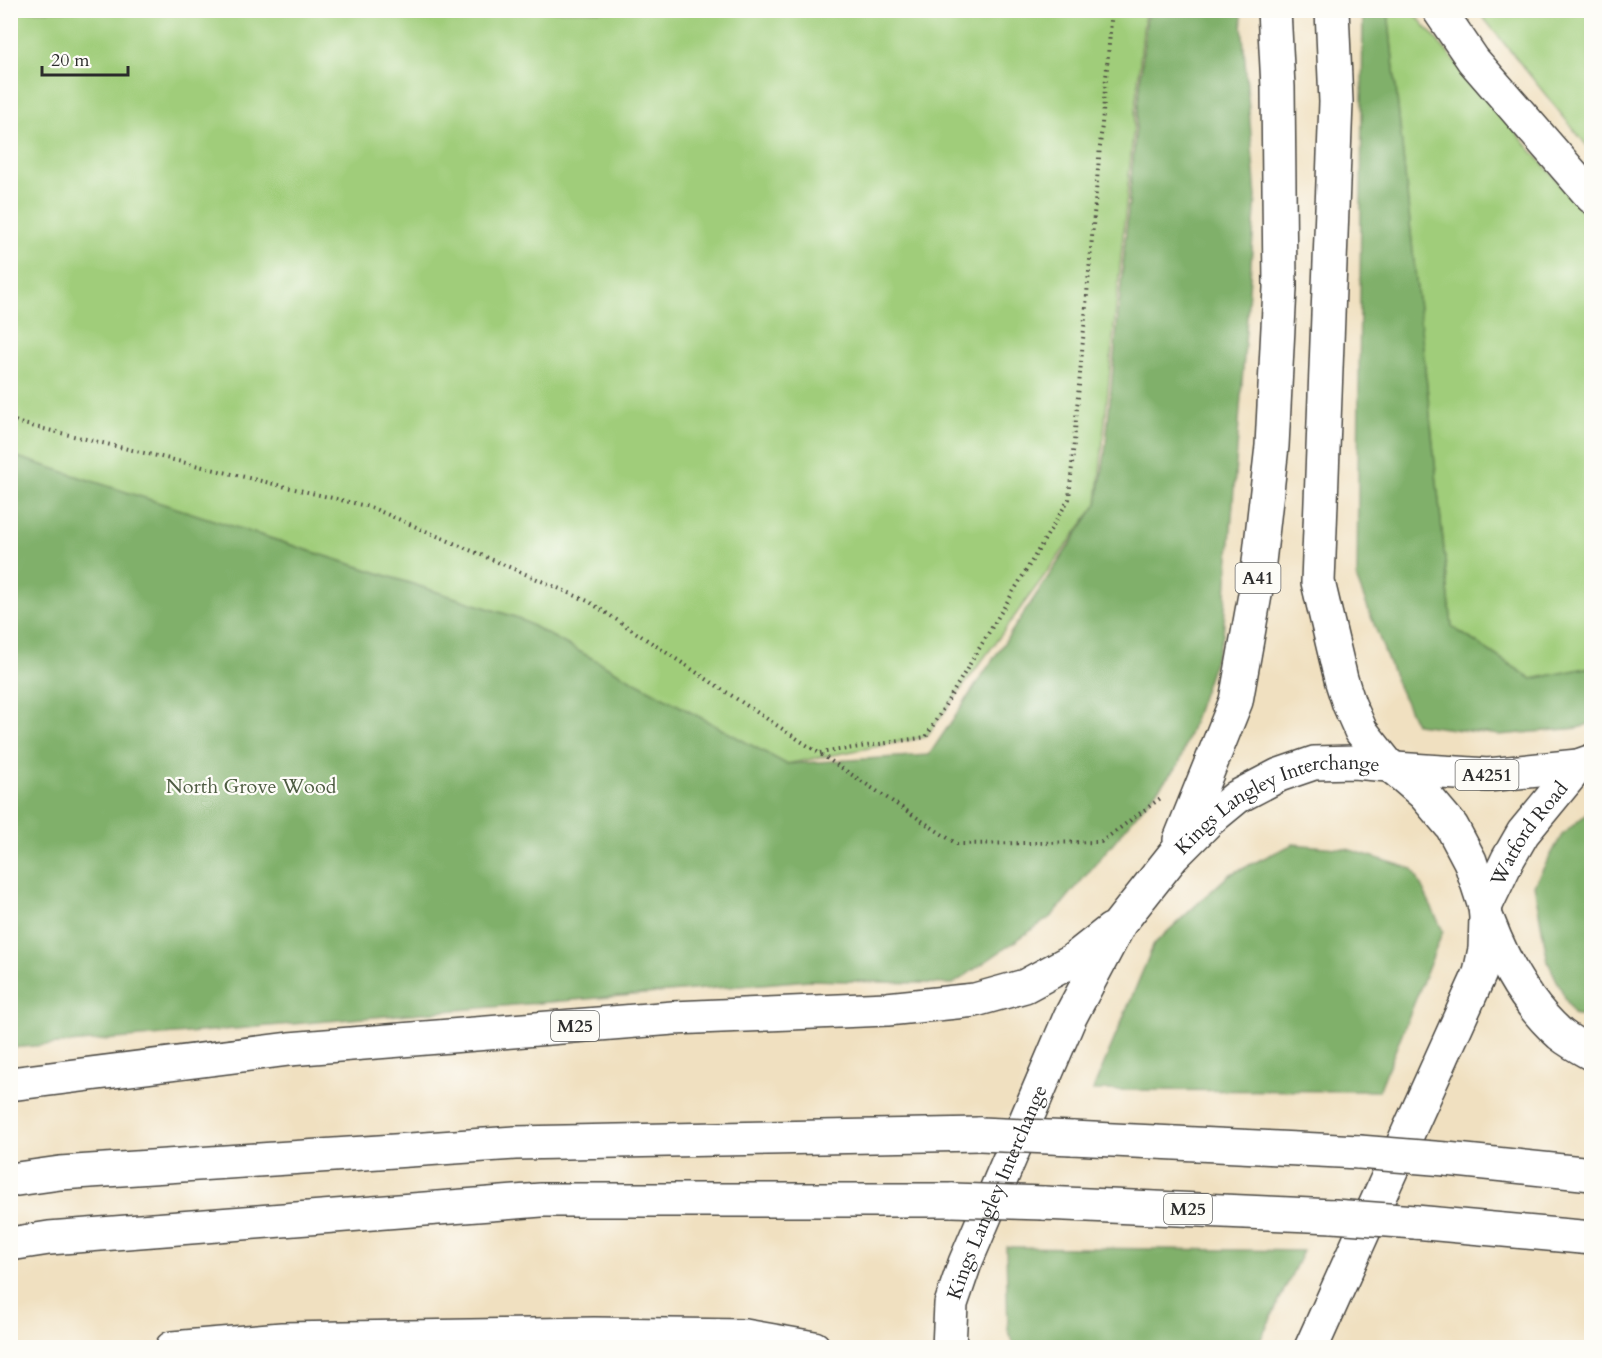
<svg xmlns="http://www.w3.org/2000/svg" width="1602" height="1358" viewBox="0 0 1602 1358" font-family="Cardo,serif">
	<rect width="100%" height="100%" fill="#fdfcf7"/>
	<filter id="ink" filterUnits="userSpaceOnUse"><feTurbulence type="fractalNoise" baseFrequency=".0167" numOctaves="2"/><feDisplacementMap in="SourceGraphic" scale="12" xChannelSelector="R" yChannelSelector="G"/><feConvolveMatrix kernelMatrix="1 2 1 2 8 2 1 2 1" color-interpolation-filters="sRGB"/></filter>
	<filter id="wash" filterUnits="userSpaceOnUse"><feTurbulence type="fractalNoise" baseFrequency=".008" numOctaves="4" result="noise"/><feDisplacementMap in="SourceGraphic" scale="24" xChannelSelector="R" yChannelSelector="G"/><feGaussianBlur stdDeviation="1.35" result="paint"/><feColorMatrix in="noise" values="0 0 0 0 0 0 0 0 0 0 0 0 0 0 0 0 0 1.4 0 .05"/><feComposite in="paint" operator="in"/></filter>
	<g filter="url(#wash)">
		<rect width="100%" height="100%" fill="#f0e0c0"/>
		<g fill="#a0cd7a" stroke="#667c52" stroke-width="1.5">
			<path d="M11,11H1145L1097,504L926,737L786,764L518,618L11,455Z"/>
			<path d="M1388,11H1412L1591,220V667L1532,679L1452,627Z"/>
			<path d="M1478,11H1591V151Z"/>
		</g>
		<g fill="#80b06a" stroke="#566e4a" stroke-width="1.5">
			<path d="M1147,11H1241L1256,197L1223,635L1179,764L1052,916L953,984L809,980L11,1048V455L518,618L786,764L929,755L1097,504L1105,454Z"/>
			<path d="M1363,11H1388L1452,627L1532,679L1591,667V723L1579,728L1499,735L1416,724L1397,684L1357,580Z"/>
			<path d="M1591,810V1018L1573,1014L1548,962L1534,885L1562,835Z"/>
			<path d="M1293,844L1347,849L1413,869L1443,931L1379,1091L1093,1090L1154,944L1229,875Z"/>
			<path d="M1006,1247H1007L1303,1251L1257,1347L1015,1348L1008,1330Z"/>
		</g>
	</g>
	<g filter="url(#ink)">
		<g fill="none" stroke-linecap="round" stroke-linejoin="round">
			<g stroke="#494641" stroke-width="36">
				<path id="minor" d="M1439,10L1473,60L1592,197"/>
			</g>
			<g stroke="#494641" stroke-width="36">
				<g id="major">
					<path d="M1395,769L1488,775L1578,766L1592,761"/>
					<path id="s1" d="M1485,907L1508,859L1523,833L1578,766"/>
				</g>
			</g>
			<g stroke="#494641" stroke-width="36">
				<g id="highway">
					<path d="M1332,10L1336,102L1318,582L1341,679L1349,704L1361,731L1388,765"/>
					<path d="M1180,840L1236,701L1256,589L1272,446L1280,288L1278,87L1274,10"/>
					<path d="M1488,921C1504,963 1526,1004 1560,1034C1570,1042 1581,1048 1592,1054"/>
					<path d="M10,1084L289,1049L673,1018L887,1009L975,1000L1025,986L1073,960L1111,930"/>
					<path d="M1072,1138L1359,1152"/>
					<path d="M1446,1159L1592,1174"/>
					<path d="M10,1180L60,1173L515,1143L980,1134"/>
					<path d="M1043,1203L1333,1216"/>
					<path d="M1415,1222L1592,1238"/>
					<path d="M10,1244L49,1238L541,1200H953"/>
					<path d="M172,1348L282,1339L594,1334L745,1336L814,1348"/>
					<path id="s2" d="M949,1348L951,1304L965,1263L1070,1017L1120,923L1173,856L1209,820L1237,797L1279,775L1314,763L1354,762L1388,765L1395,769L1424,794L1452,827L1470,861L1485,907L1486,917L1485,949L1480,973L1311,1348"/>
				</g>
			</g>
			<g stroke="#494641" stroke-width="4" stroke-dasharray="1.5 4.5" stroke-linecap="butt">
				<path d="M10,418L19,423L370,507L588,601L957,844L1101,842L1162,797"/>
				<path d="M820,753L926,737L1069,499L1112,10"/>
			</g>
			<use href="#minor" stroke="#fff" stroke-width="33"/>
			<use href="#major" stroke="#fff" stroke-width="33"/>
			<use href="#highway" stroke="#fff" stroke-width="33"/>
			<g stroke="#494641" stroke-width="36" stroke-linecap="butt">
				<g id="highway-bridge">
					<path d="M980,1134L1072,1138"/>
					<path d="M1359,1152L1446,1159"/>
					<path d="M953,1200L1043,1203"/>
					<path d="M1333,1216L1415,1222"/>
				</g>
			</g>
			<use href="#highway-bridge" stroke="#fff" stroke-width="33"/>
		</g>
	</g>
	<g text-anchor="middle" stroke-width="4.5" stroke-linejoin="round" paint-order="stroke">
		<g fill="#fdfcf7" stroke="#6a6a68" stroke-width="1.5">
			<rect x="1235.5" y="563" width="45" height="30" rx="4.5"/>
			<rect x="1455.5" y="760" width="63" height="30" rx="4.5"/>
			<rect x="551" y="1011" width="48" height="30" rx="4.5"/>
			<rect x="1164" y="1194" width="48" height="30" rx="4.5"/>
		</g>
		<g font-size="18" font-weight="bold" fill="#2b2b2b">
			<text x="1258" y="584">A41</text>
			<text x="1487" y="781">A4251</text>
			<text x="575" y="1032">M25</text>
			<text x="1188" y="1215">M25</text>
		</g>
		<g font-size="20" fill="#4e5c43" stroke="#fdfcf7">
			<text x="251" y="793">North Grove Wood</text>
		</g>
		<g font-size="20" fill="#2b2b2b" stroke="#fdfcf7">
			<text dy="7" stroke="none"><textPath href="#s2" startOffset="669">Kings Langley Interchange</textPath></text>
			<text dy="7" stroke="none"><textPath href="#s1" startOffset="86">Watford Road</textPath></text>
			<text dy="7" stroke="none"><textPath href="#s2" startOffset="165">Kings Langley Interchange</textPath></text>
		</g>
	</g>
	<rect width="1602" height="1358" fill="none" stroke="#fdfcf7" stroke-width="36"/>
	<path d="M42 66v9h86v-9" fill="none" stroke="#2b2b2b" stroke-width="3"/>
	<text x="51" y="66" font-size="18" fill="#2b2b2b" stroke="#fdfcf7" stroke-width="4.5" paint-order="stroke">20 m</text>
</svg>
